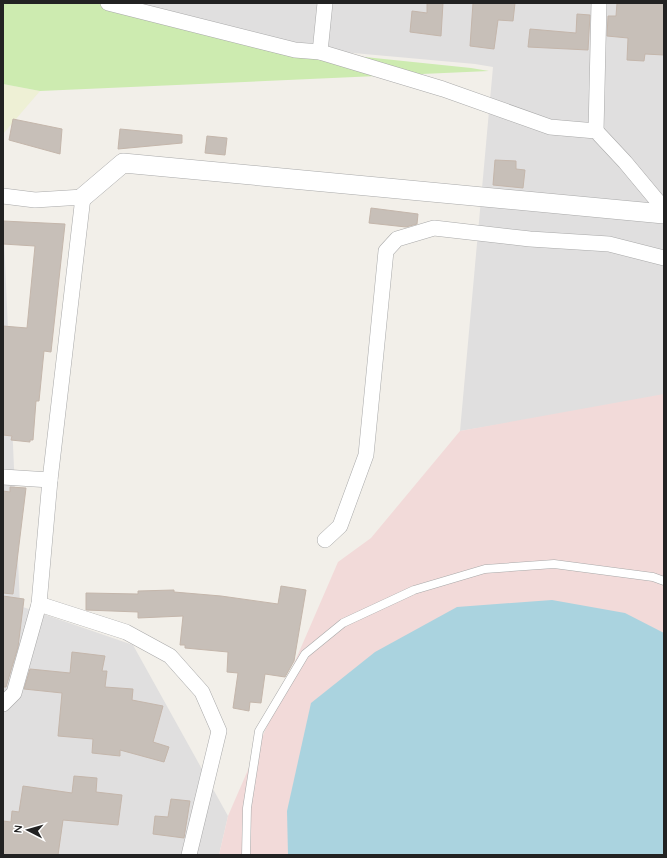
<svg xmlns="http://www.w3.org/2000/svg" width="667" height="858" viewBox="0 0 667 858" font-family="Quicksand,sans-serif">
	<rect width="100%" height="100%" fill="#f2efe9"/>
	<g fill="#e0dfdf">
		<path d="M115,3H664V397L460,431L493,67L475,64L298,48Z"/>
		<path d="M3,215L20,606L133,645L228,816L219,855H3Z"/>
	</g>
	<path fill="#f2dad9" d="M664,394V855H219L228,816L338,562L371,538L460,431Z"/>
	<path fill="#eef0d5" d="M3,84L40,91L3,134Z"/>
	<path fill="#cdebb0" d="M3,3H126L297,50L471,68L489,71L40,91L3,84Z"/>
	<path fill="#aad3df" d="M552,600L625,613L664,633V855H288L287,811L311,703L375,652L457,607Z"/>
	<g fill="#c7bfb8" stroke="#c4b6ab">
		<path d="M427,3H443L441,36L410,32L412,11L427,13Z"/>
		<path d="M473,3H515L513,21L498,20L494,49L470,46Z"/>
		<path d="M617,3H664V55L645,54L644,61L627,60L628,38L607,36L608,16H616Z"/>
		<path d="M577,14L590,15L588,50L528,47L530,29L576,33Z"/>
		<path d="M13,119L62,129L60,154L9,140Z"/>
		<path d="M120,129L182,135V143L118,149Z"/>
		<path d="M207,136L227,138L225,155L205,153Z"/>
		<path d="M495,160L516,161V169L525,170L523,188L493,185Z"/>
		<path d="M371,208L418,214L417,224L406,227L369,223Z"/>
		<path d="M3,221L65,224L51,352L44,351L39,401H36L33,440H30V442L11,440L12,436L3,435V326L27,328L35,246L3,244Z"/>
		<path d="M10,487L26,488L13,594L3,593V491L10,492Z"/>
		<path d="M281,586L306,590L294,661L285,677L265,674L261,703L250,702L249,711L233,708L238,673L227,672L228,652L185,648V645H180L183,616L138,618V612L86,610V593L138,594V591L174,590V592L221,596L278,604Z"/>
		<path d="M3,596L24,599L18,647L6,687H3Z"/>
		<path d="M72,652L105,656L102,671H107L105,687L133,689L132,700L163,706L153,742L169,747L164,762L120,750V756L92,753L93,739L58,736L62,693L24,689L30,669L70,673Z"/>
		<path d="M74,776L97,778L96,792L122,795L118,825L63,820L58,855H3V821L11,822L12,811L19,812L23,786L72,793Z"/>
		<path d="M171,799L190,801L184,838L153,834L155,816L168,817Z"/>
	</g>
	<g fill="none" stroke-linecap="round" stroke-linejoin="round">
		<g stroke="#a9a9a9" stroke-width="9">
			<path id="service" d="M246,855L247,808L259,731L305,654L343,623L414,590L485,569L554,564L653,577L664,581"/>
		</g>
		<g stroke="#a9a9a9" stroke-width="16">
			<g id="minor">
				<path d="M108,3L295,50L320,52L443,89L550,127L596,131L625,162L664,209"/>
				<path d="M320,52L325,3"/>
				<path d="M596,131L599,3"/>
				<path d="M3,196L35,200L83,197L50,480L39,604L14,693L3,704"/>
				<path d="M3,477L50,480"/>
				<path d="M325,540L340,526L366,455L386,251L397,239L434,228L530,239L609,244L664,258"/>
				<path d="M39,604L126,632L170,656L202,692L219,731L189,855"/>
			</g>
		</g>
		<g stroke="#a9a9a9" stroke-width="20">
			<path id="tertiary" d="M83,197L123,163L664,214"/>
		</g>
		<use href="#service" stroke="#fff" stroke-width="8"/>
		<use href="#minor" stroke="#fff" stroke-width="15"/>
		<use href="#tertiary" stroke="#fff" stroke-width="19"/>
	</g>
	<rect width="667" height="858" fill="none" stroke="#222222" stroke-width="8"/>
	<g transform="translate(28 830) rotate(276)" stroke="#ffffff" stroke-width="3" paint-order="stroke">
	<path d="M0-3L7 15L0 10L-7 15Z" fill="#222222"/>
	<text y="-6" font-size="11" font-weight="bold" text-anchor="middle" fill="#222222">N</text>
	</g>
</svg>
